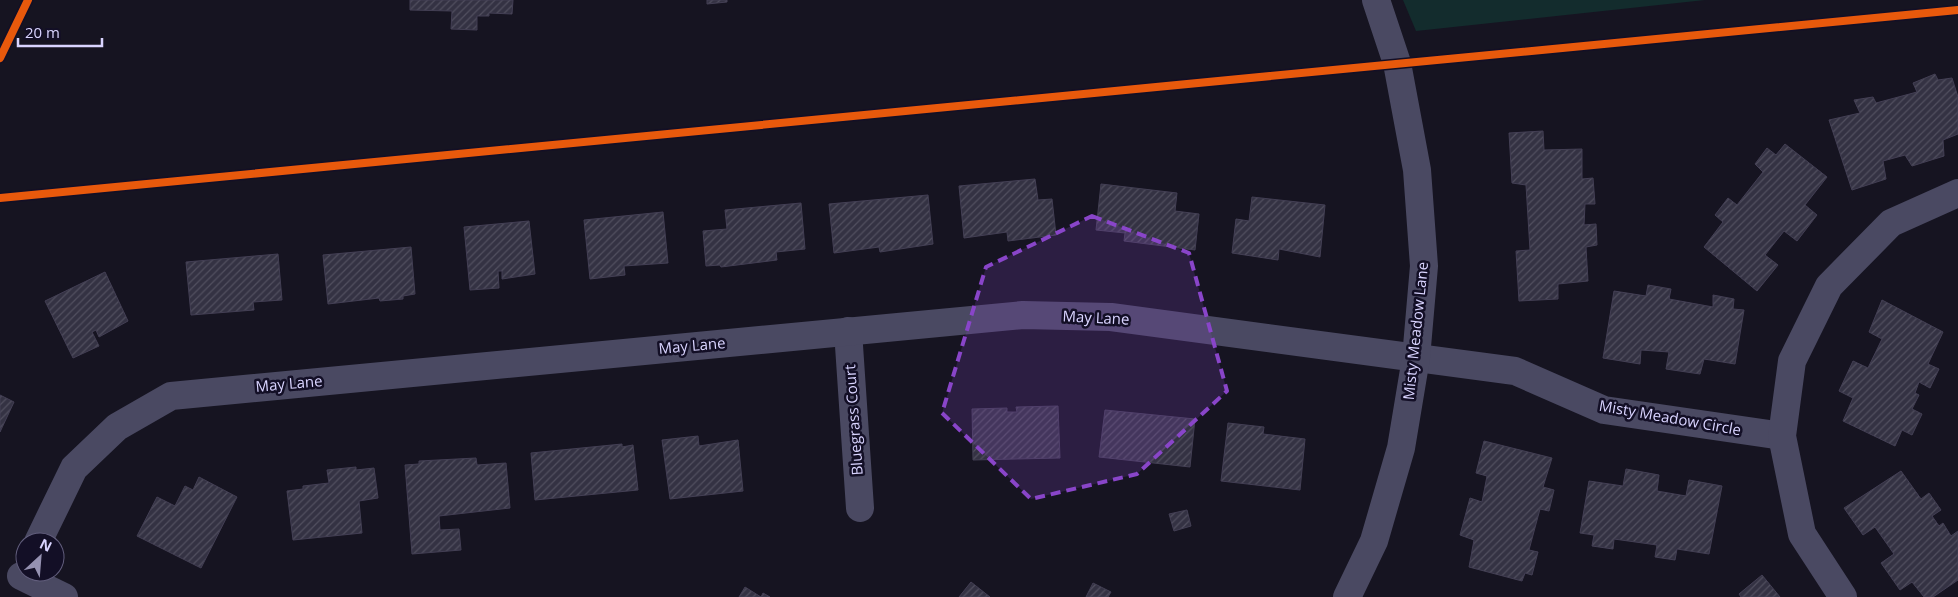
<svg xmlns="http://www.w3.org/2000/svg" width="1958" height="597" viewBox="0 0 1958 597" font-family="'Open Sans',sans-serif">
	<defs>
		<pattern id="building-hatch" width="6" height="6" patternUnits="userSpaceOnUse" patternTransform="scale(1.25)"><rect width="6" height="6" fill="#343243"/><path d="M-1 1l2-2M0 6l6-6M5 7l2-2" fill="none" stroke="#514f5f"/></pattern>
	</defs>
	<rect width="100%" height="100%" fill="#161421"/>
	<path fill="#132c2d" d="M1403,0H1705L1416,31Z"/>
	<g fill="url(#building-hatch)" stroke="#433f54">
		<path d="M410,0H513L512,14L489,13V16H477V30L451,29L452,11L410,10Z"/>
		<path d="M707,0H727V2L707,4Z"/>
		<path d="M1935,74L1938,80L1952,78L1958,97V134L1943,140L1944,156L1912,166L1905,155L1883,161L1886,179L1852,190L1829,120L1860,113L1854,100L1873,97L1876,103L1917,92L1913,83Z"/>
		<path d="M1543,131L1544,150L1582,149V179L1593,178L1595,204H1585L1584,225L1596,224L1597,245L1586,247L1588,281L1558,284V299L1519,301L1516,251L1530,250L1526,185L1512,183L1509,133Z"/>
		<path d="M1785,144L1827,177L1805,205L1817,215L1797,241L1784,231L1765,255L1778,265L1757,291L1704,247L1723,222L1715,215L1728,198L1737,205L1763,172L1755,164L1767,148L1776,155Z"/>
		<path d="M1035,179L1038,200L1052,199L1056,235L1008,241L1007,232L964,238L959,186Z"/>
		<path d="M1101,184L1177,193L1175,211L1199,214L1195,250L1124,241L1125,233L1096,230Z"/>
		<path d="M928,195L933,244L880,252L879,247L834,253L829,204Z"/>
		<path d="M1252,197L1325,205L1320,257L1279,249L1278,260L1232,253L1236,219L1249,221Z"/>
		<path d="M801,203L805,249L776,252L777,260L721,267L720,265L706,266L703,231L727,229L725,210Z"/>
		<path d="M663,212L668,263L624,266L625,275L590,279L584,220Z"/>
		<path d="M529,221L535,274L502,279V271H498L499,288L470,290L464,227Z"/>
		<path d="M411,247L415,294L403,296V299L380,301L379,298L328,304L323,255Z"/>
		<path d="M278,254L282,300L253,302L254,310L191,315L186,262Z"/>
		<path d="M105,272L128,321L99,337L96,330L92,332L99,346L73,358L45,301Z"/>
		<path d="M1648,285L1671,289L1669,299L1713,307V295L1734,299L1733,309L1744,310L1735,364L1704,359L1700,374L1666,369L1669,352L1641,350L1640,364L1603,358L1614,291L1646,296Z"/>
		<path d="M1882,300L1943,332L1928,364L1939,369L1930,388L1919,382L1915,393L1919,395L1912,409L1922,414L1912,435L1902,430L1895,446L1843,421L1853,398L1839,391L1853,361L1868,368L1882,339L1869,332Z"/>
		<path d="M0,395L14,402L0,432Z"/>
		<path d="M1058,406L1060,458L973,460L972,409L1007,408V412H1017L1016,407Z"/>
		<path d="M1105,410L1195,419L1190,467L1099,457Z"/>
		<path d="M1228,423L1264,427L1263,434L1305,439L1300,490L1221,481Z"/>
		<path d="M698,436L699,446L738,440L743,491L670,499L662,440Z"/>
		<path d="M1484,441L1552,458L1543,487L1554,490L1549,511L1540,509L1529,550L1538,552L1532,575L1525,573L1522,581L1469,567L1474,540L1460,535L1470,498L1482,502L1487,476L1476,473Z"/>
		<path d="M622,444V447L633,445L638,490L535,500L531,453Z"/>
		<path d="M476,458L477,465L506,463L510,508L439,516L440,530L459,529L461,550L412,554L405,465L419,464V461Z"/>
		<path d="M356,467V470L374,468L378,498L359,501L362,533L293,540L287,491L303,489V486L329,483L327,470Z"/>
		<path d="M1626,469L1659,475L1657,491L1686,496L1689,480L1722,486L1709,554L1677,549L1675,560L1655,557L1657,545L1614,539L1613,549L1592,546L1594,535L1580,533L1589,481L1623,486Z"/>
		<path d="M1901,471L1921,499L1929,493L1941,510L1932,516L1939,526L1943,523L1951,536L1958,531V580L1933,597H1924L1912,582L1900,590L1881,563L1894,554L1875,527L1863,535L1844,508Z"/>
		<path d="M199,477L237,497L201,568L137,536L157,497L175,506L185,486L193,490Z"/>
		<path d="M1187,510L1191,526L1174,531L1169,514Z"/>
		<path d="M1762,575L1780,597H1741L1739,594Z"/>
		<path d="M971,582L990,597H959Z"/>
		<path d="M1093,583L1111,592L1108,597H1086Z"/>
		<path d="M745,587L761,597L763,593L770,597H739Z"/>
	</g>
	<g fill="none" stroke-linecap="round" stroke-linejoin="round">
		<g stroke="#4a4962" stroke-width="28">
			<path d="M848,331L860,508"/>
			<path d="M38,542L74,468L117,427L171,396L1023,315L1111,317L1515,371L1604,410L1782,436"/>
			<path d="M21,576L64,597"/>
			<path d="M1347,597L1374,541L1401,448L1416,358L1424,266L1417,170L1397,63L1376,0"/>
			<path d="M1843,597L1802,534L1782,436L1792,361L1829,286L1891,223L1958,193"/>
		</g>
		<g stroke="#130f26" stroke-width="11">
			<g id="cycleway">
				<path d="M0,58L28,0"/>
				<path d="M0,198L1958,10"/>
			</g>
		</g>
		<use href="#cycleway" stroke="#e8590c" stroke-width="8"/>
	</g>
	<path fill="#8945c9" fill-opacity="0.2" stroke="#8945c9" stroke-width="4" stroke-dasharray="10 6" stroke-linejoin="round" d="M1092,216L1189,253L1227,391L1137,474L1031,499L942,413L986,267Z"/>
	<g text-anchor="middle" stroke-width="5" stroke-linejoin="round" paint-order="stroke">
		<g font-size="15" fill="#d9d4ff" stroke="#130f26">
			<text transform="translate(1096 318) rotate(3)" y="5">May Lane</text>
			<text transform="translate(1416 331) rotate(-84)" y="5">Misty Meadow Lane</text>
			<text transform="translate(692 346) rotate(-5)" y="5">May Lane</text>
			<text transform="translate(289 384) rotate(-5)" y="5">May Lane</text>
			<text transform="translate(1670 418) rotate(10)" y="5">Misty Meadow Circle</text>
			<text transform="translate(854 420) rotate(-94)" y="5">Bluegrass Court</text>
		</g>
	</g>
	<g transform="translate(40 557) rotate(26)"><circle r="24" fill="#130f26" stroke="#625e7d"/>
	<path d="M0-4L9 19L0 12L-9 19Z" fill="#9591b1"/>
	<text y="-8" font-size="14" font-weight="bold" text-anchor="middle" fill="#d9d4ff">N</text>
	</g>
	<path d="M18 38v8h84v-8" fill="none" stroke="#d9d4ff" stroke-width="2.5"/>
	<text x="25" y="38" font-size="15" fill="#d9d4ff" stroke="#130f26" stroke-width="4" paint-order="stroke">20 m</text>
</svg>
